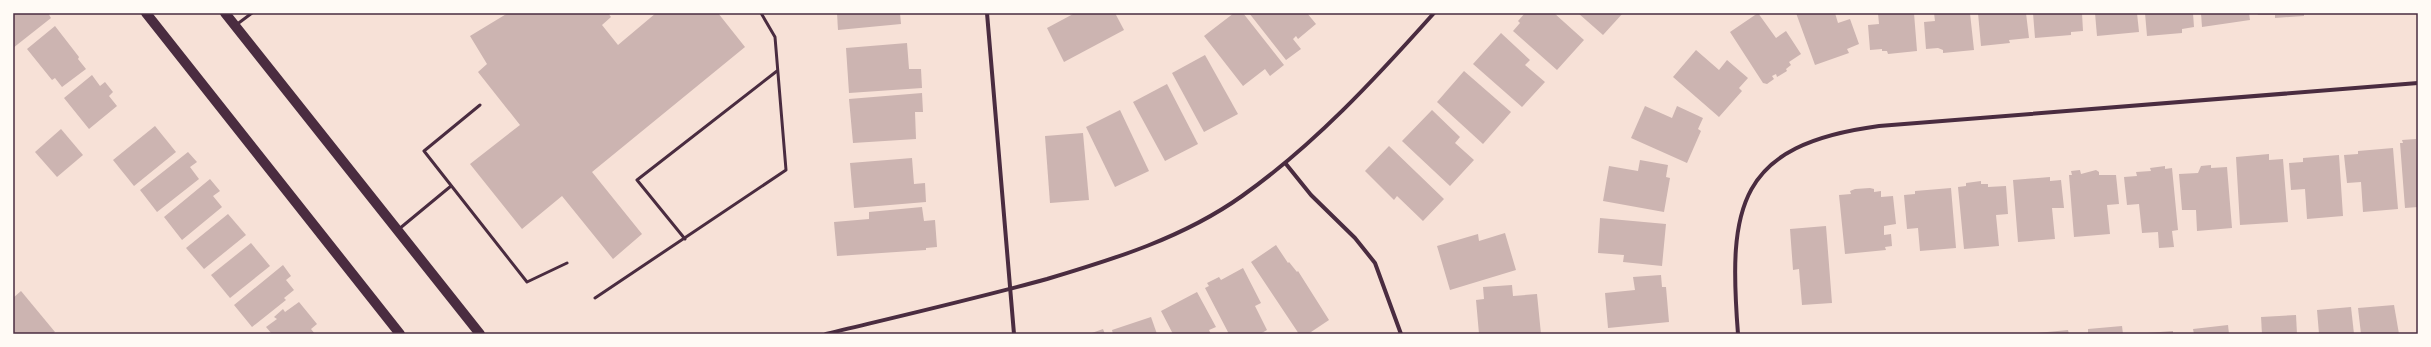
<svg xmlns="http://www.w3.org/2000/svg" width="2431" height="347" viewBox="0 0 2431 347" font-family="'Archivo Narrow',sans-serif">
	<rect width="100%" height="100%" fill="#f7e1d7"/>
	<g fill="#ccb4b1">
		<path d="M13,13H48L51,18L13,48Z"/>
		<path d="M508,13H608L611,17L602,25L618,45L656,13H718L745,47L592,172L642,234L613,259L562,196L522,229L470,164L520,125L478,72L487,64L470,36Z"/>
		<path d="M837,13H900L901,24L838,30Z"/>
		<path d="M1075,13H1115L1124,30L1064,62L1047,28Z"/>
		<path d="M1234,13H1243L1284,65L1270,76L1265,69L1243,86L1204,36Z"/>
		<path d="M1249,13H1307L1316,24L1298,39L1296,36L1293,39L1301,49L1286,60Z"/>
		<path d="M1525,13H1554L1584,40L1557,70L1513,31L1520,23L1518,21Z"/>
		<path d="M1578,13H1623L1603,35Z"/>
		<path d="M1758,13L1776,38L1786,31L1801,54L1789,62L1791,65L1786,69L1787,71L1777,77L1776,74L1772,76L1774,79L1767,84L1763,83L1730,32Z"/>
		<path d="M1796,13H1835L1838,23L1850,19L1859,44L1847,49L1849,53L1815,65Z"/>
		<path d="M1878,13H1914L1917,51L1888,54L1887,51H1882V49L1870,50L1868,25L1879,24Z"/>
		<path d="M1934,13H1970L1974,50L1943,53V50L1938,48L1926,49L1924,22L1935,21Z"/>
		<path d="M1978,13H2026L2029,38L2009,40L2010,43L1981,46Z"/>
		<path d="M2033,13H2082L2083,31L2071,32V35L2035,38Z"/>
		<path d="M2095,13H2137L2139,32L2097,36Z"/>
		<path d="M2145,13H2193L2194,27L2182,29V33L2147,36Z"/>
		<path d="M2201,13H2249L2250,20L2202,27Z"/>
		<path d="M2257,13H2304V16L2275,18V15H2258Z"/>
		<path d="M55,26L79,57L78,59L86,69L62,87L55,78L52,80L27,49Z"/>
		<path d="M1501,33L1530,60L1525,65L1545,82L1522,107L1473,64Z"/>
		<path d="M907,43L909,69H921L922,88L849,93L846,48Z"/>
		<path d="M1696,50L1719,70L1727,60L1748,78L1739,88L1742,91L1719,117L1673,77Z"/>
		<path d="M1205,55L1238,114L1204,132L1172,73Z"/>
		<path d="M1464,71L1511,112L1483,144L1437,102Z"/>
		<path d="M92,75L100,86L105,82L113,92L109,96L117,106L89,129L64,98Z"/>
		<path d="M1167,84L1198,144L1165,161L1133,102Z"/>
		<path d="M922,93L923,112H915L916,139L853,143L849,99Z"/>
		<path d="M1645,106L1672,118L1677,106L1703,118L1698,129L1701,131L1687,163L1631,138Z"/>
		<path d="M1120,110L1149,171L1115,187L1086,127Z"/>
		<path d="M1432,110L1460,137L1455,143L1474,160L1450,186L1402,141Z"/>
		<path d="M155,126L176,152L134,186L113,160Z"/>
		<path d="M61,129L83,155L57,177L35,152Z"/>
		<path d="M1083,133L1089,200L1050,203L1045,136Z"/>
		<path d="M2416,139L2418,207L2405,208L2400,143H2403L2402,140Z"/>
		<path d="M1389,146L1444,199L1423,221L1397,196L1394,200L1365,171Z"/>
		<path d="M2393,148L2398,209L2363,212L2361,182L2347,183L2344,155L2358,154V151Z"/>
		<path d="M188,152L197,162L190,167L199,179L157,212L140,190Z"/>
		<path d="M2269,154V160L2283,159L2288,222L2240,225L2236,157Z"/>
		<path d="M2339,155L2343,216L2307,219L2305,189L2291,190L2289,163L2303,162V158Z"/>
		<path d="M912,158L914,184L925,183L926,202L854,208L850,163Z"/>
		<path d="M1640,160L1668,165L1666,177L1670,178L1664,212L1603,201L1609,166L1638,171Z"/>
		<path d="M2211,165V168L2227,167L2232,228L2197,231L2196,210H2182L2179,174L2198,173L2201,166Z"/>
		<path d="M2165,166V169L2172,168L2178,230L2172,231L2174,247L2159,248L2158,232L2142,233L2139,204L2127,205L2124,177L2137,176L2136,172L2151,171L2150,168Z"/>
		<path d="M2080,170L2081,174L2096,170L2099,172V175H2116L2119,204L2107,205L2110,234L2074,237L2069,175H2072L2071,171Z"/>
		<path d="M2050,177V181L2061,180L2064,208H2052L2055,239L2018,242L2013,180Z"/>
		<path d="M210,179L220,191L213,196L222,207L182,240L164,217Z"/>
		<path d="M1981,181V184H1988V187L2006,186L2008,214L1996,215L1999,246L1964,249L1958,187L1966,186V183Z"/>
		<path d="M1870,188L1874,189V192L1881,191V197L1893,196L1896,224L1884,226V235L1891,234L1892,246L1885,247L1886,250L1845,254L1839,195L1851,194L1850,191L1855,189Z"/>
		<path d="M1951,188L1956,248L1920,251L1918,228L1907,229L1904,195L1915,194V191Z"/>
		<path d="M922,207L924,221L935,220L937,247L926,248V250L837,256L834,222L869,219V212Z"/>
		<path d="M228,214L246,235L204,269L186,248Z"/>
		<path d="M1600,218L1666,224L1662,266L1623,262L1624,255L1598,253Z"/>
		<path d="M1826,226L1832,303L1802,305L1799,269L1793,270L1790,229Z"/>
		<path d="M1505,233L1516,270L1450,290L1437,246L1478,234L1479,241Z"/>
		<path d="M251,243L270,266L230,298L211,275Z"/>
		<path d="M1276,245L1288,263L1289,262L1297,272L1298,271L1329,320L1308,334H1299L1251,262Z"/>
		<path d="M283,265L291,276L286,280L294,290L284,298L286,300L252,327L234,305Z"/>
		<path d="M1243,268L1261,303L1255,306L1267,330L1260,334H1229L1205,288L1209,286L1207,283L1219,277L1221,280Z"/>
		<path d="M1661,275L1662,287H1666L1669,322L1608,328L1605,293L1635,290L1633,277Z"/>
		<path d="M1512,285L1513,296L1537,294L1541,334H1479L1476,300L1484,299L1483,287Z"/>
		<path d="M21,291L55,332L52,334H13V298Z"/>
		<path d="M1197,292L1216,327L1209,330L1211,334H1173L1161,311Z"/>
		<path d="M299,302L317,324L311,329L315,334H272L266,327L277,319L274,317L283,309L285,312Z"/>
		<path d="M2394,305L2399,334H2361L2358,308Z"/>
		<path d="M2351,307L2354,334H2319L2317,310Z"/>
		<path d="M2296,315L2297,334H2262L2261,317Z"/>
		<path d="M1151,317L1157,334H1113L1112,330Z"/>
		<path d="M2228,325L2229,334H2194L2193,329Z"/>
		<path d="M2122,326L2123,334H2088V329Z"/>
		<path d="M1103,329L1105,334H1089Z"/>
		<path d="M2068,330L2069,334H2037V333Z"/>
		<path d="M2173,331V334H2147V333Z"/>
	</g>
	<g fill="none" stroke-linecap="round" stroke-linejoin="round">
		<g stroke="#4a2c40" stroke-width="3">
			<path d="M236,25L252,13"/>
			<path d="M480,105L424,151L527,282L567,263"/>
			<path d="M399,229L451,186"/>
			<path d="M685,239L637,180L777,71"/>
			<path d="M595,298L786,170L775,37L761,13"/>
		</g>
		<g stroke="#4a2c40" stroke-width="4">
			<path d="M987,13L1014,334"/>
			<path d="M1286,164L1311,195L1355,238L1375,263L1401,334"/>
			<path d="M826,334C900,316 974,299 1047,279C1114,259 1183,238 1242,196C1314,145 1375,79 1434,13"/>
			<path d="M1738,334C1728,206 1737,145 1879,126L2418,83"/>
		</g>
		<g stroke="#4a2c40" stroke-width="10">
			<path d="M146,13L400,334"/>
			<path d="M225,13L480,334"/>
		</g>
	</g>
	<rect width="2431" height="347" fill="none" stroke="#fffaf5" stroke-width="28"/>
	<rect x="14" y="14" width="2403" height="319" fill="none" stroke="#4a2c40" stroke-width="1.5"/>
</svg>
